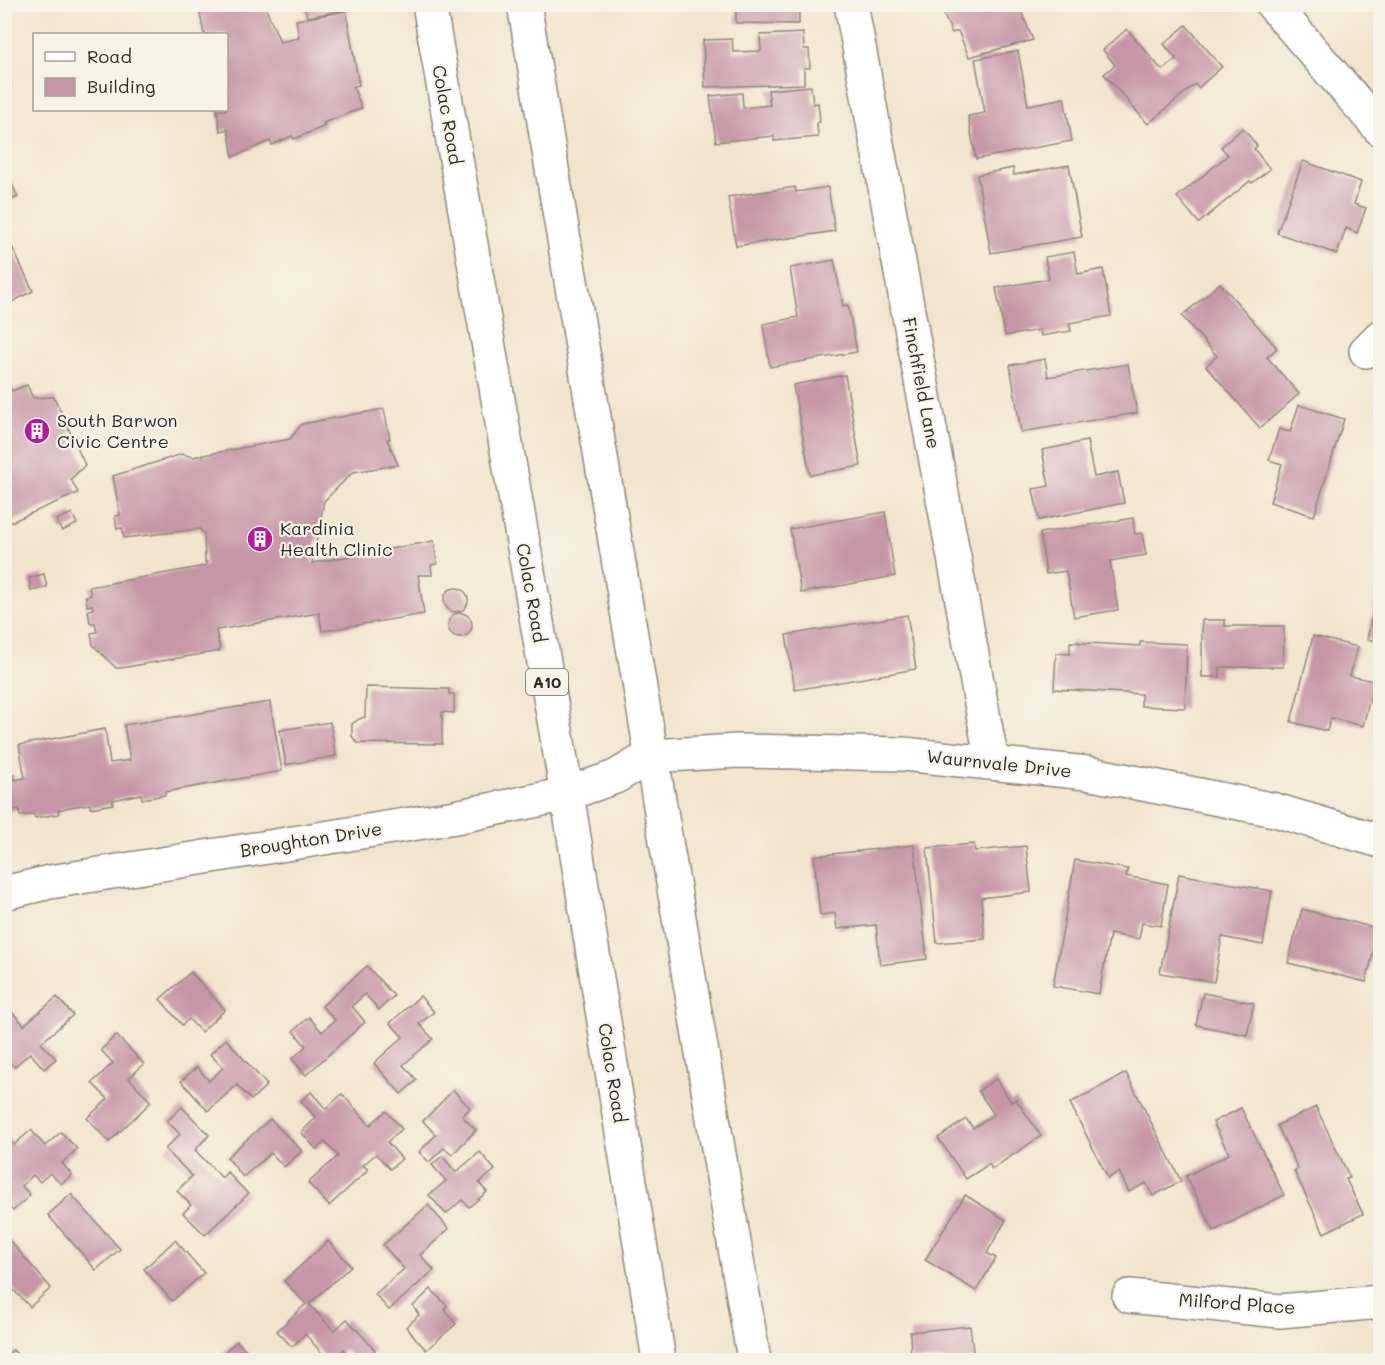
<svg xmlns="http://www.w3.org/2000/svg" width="1385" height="1365" viewBox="0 0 1385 1365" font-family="Mali,sans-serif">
	<rect width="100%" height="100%" fill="#f7f3e8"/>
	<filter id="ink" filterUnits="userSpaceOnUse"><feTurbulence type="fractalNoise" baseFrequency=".0167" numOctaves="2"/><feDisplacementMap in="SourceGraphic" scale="12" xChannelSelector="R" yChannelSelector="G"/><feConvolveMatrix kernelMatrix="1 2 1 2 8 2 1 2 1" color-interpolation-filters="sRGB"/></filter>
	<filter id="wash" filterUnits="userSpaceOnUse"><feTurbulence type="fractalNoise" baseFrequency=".008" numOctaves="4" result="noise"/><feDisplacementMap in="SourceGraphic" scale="24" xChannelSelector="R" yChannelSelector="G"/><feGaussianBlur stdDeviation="1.35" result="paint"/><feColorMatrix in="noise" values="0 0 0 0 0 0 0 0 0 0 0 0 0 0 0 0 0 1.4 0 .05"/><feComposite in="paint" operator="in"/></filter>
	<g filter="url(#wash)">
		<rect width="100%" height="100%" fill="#f2e5cd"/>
		<g id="blocks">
			<g fill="#c696a6">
				<path d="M198,4H264L280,42L299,38L296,20L346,11L359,85L353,87L362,108L323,123L325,126L294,139L292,136L272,145L270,141L233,157L228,129L220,131L217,110H226V34H204Z"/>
				<path d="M304,4H357L358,8L307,17Z"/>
				<path d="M736,4H799V24L736,23Z"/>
				<path d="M939,4H991L994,12L1011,4H1018L1033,40L969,57L958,31L952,33Z"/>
				<path d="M1186,25L1222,67L1198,88L1195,84L1148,124L1104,74L1115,65L1103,50L1127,29L1162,70L1176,59L1164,44Z"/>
				<path d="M803,33L804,49H809L810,68H804V84L705,87L703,40L732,39L733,52L761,51L760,35Z"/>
				<path d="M1018,51L1028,105L1064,98L1072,141L976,159L968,116L985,113L975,59Z"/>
				<path d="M5,62L11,85L9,104L5,115Z"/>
				<path d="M811,86L813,104L818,103L820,122L817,123L818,137L774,141V136L716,142L710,96L742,93L743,108L770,105L768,90Z"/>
				<path d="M1243,128L1257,146L1254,149L1270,169L1252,183L1250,181L1199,223L1177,197L1228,155L1221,147Z"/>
				<path d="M1303,161L1361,182L1354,204L1366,208L1357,233L1346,228L1337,254L1277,233Z"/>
				<path d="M1069,165L1082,237L991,253L977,175L1013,168L1014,175Z"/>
				<path d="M4,167L18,197L4,203Z"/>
				<path d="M795,187L796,192L828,187L835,231L736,246L728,197Z"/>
				<path d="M4,230L33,291L4,306Z"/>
				<path d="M1074,252L1078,274L1103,269L1111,316L1069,323L1071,331L1041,336L1040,330L1005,336L996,288L1049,279L1045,257Z"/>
				<path d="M834,260L843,306L848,305L857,352L770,367L763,324L798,317L790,268Z"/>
				<path d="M1220,283L1277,348L1267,357L1299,394L1260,428L1206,366L1217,356L1182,316Z"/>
				<path d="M1045,359L1048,377L1128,364L1137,413L1021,432L1010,365Z"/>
				<path d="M4,374L12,391L27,385L33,398L54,397L85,465L71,479L78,493L4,525Z"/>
				<path d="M845,375L861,466L810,475L793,385Z"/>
				<path d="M1299,405L1344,419L1314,516L1270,502L1282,464L1269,460L1279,429L1290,432Z"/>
				<path d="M384,409L390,439H387L398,465L353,472L324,501L312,563L434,541L437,564L431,565L432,575H418L424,614L322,631L319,613L216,630L220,651L121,668H116L93,645L91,633L97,632L95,623H90L88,610L93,609L92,605L87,606L86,596L91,595L89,587L205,566L207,562H205L204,534L200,529L124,538L122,528L117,529L115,516L120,515L113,476L182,454L193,457L290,439L302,424Z"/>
				<path d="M1087,441L1094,477L1118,472L1124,503L1039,520L1033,489L1049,486L1042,450Z"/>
				<path d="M885,512L895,576L801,593L790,529Z"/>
				<path d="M72,513L77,524L62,531L56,520Z"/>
				<path d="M1133,518L1135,534L1142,533L1146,555L1110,561L1118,610L1074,617L1066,571L1046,574L1040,533Z"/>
				<path d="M44,574L47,587L31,591L29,578Z"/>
				<path d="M1380,579V642L1367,639Z"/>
				<circle cx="456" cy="600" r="12"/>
				<circle cx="460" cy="625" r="12"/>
				<path d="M907,615L916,669L795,690L786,635Z"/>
				<path d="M1202,620H1225V626H1284L1283,667H1220V677H1202Z"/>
				<path d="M1313,636L1358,647L1350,676L1374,681L1363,726L1331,718L1327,731L1291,722Z"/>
				<path d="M1070,642L1140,646V642L1187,644L1185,708L1141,706V694L1054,689L1056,653L1070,654Z"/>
				<path d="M366,687L449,689V694H454V713L442,712V744L357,743L352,736V724L359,719L365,717Z"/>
				<path d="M270,702L282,771L165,792V795L142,799L141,794L113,800V804L90,808V804L70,807L58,810L59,814L35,818L34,814L20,816L19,809L4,812V776L14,775L15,780L25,778L19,745L105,729L110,763L130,760L124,725Z"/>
				<path d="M330,722L336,756L286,765L280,730Z"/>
				<path d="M974,844L975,851L1026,846L1031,892L981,898L985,939L937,943L927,848Z"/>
				<path d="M914,845L927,959L880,965L876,925L837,929L835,913L820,915L814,856Z"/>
				<path d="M1075,860L1128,869L1126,876L1168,884L1161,926L1142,923L1139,939L1110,934L1099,994L1053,986Z"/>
				<path d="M1179,874L1272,891L1263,945L1222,937L1214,982L1160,973Z"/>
				<path d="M1302,909L1379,929L1366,982L1288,963Z"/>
				<path d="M367,966L394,996L379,1010L365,994L352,1006L365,1022L306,1075L292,1059L306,1046L293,1031L309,1017L322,1032L335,1020L322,1006Z"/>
				<path d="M191,972L225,1010L201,1032L189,1019L182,1025L160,999Z"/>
				<path d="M1203,993L1254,1003L1247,1035L1196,1025Z"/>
				<path d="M420,996L434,1012L419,1024L433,1039L403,1065L417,1080L401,1094L374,1063L403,1037L390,1023Z"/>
				<path d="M57,997L73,1015L41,1043L56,1059L44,1069L30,1053L14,1067L4,1057V1044L7,1042L4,1040V1015L10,1010L24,1025Z"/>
				<path d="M116,1035L144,1064L129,1078L151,1102L109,1142L87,1118L108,1099L92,1083L113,1063L101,1050Z"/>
				<path d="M226,1039L267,1085L251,1100L237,1085L208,1111L181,1081L197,1067L209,1081L223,1068L210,1054Z"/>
				<path d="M1126,1073L1181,1181L1153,1196L1146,1183L1129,1192L1119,1172L1108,1178L1070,1103Z"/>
				<path d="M996,1079L1011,1102L1016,1099L1041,1136L992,1169L989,1164L966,1179L938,1138L966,1119L973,1128L994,1114L978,1091Z"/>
				<path d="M453,1090L470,1108L462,1116L476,1130L452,1155L444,1148L429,1162L419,1152L436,1135L423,1121Z"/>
				<path d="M311,1092L326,1109L342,1094L370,1125L386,1111L402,1129L387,1142L402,1159L390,1169L376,1154L363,1165L368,1170L329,1206L308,1183L338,1156L325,1142L316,1149L301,1132L316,1118L301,1101Z"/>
				<path d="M182,1107L209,1135L195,1150L222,1178L227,1172L248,1194L205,1235L183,1213L191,1205L177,1191L192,1176L165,1149L180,1134L167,1121Z"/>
				<path d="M1316,1107L1350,1178L1346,1179L1363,1214L1324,1233L1294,1171L1298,1169L1277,1125Z"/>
				<path d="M1241,1108L1284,1195L1214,1231L1186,1176L1229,1154L1213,1122Z"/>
				<path d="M270,1119L302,1151L284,1167L271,1153L243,1177L227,1157Z"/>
				<path d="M31,1130L45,1146L61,1132L77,1149L62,1163L72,1175L61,1184L50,1173L40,1182L33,1175L22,1186L30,1195L13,1211L4,1202V1134L14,1145Z"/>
				<path d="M480,1152L495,1170L479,1183L487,1192L469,1207L462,1200L446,1214L429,1195L446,1181L432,1165L442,1156L456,1172Z"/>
				<path d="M71,1194L120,1249L96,1270L48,1215Z"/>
				<path d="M965,1195L1006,1220L987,1253L996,1258L976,1291L925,1260Z"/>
				<path d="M428,1205L449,1229L420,1255L434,1270L389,1310L375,1294L404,1269L383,1245Z"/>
				<path d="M4,1234L51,1288L30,1307L4,1280Z"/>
				<path d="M175,1240L204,1273L172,1301L144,1269Z"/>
				<path d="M328,1241L351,1266L309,1304L334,1331L347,1319L375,1350L364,1360H354L344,1349L332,1360H328L305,1334L292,1347L277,1331L306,1304L284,1281Z"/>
				<path d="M431,1289L447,1306L444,1309L456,1324L426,1350L406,1327L419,1315L413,1306Z"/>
				<path d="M970,1326L974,1360H911L910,1332Z"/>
				<path d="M237,1341L255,1360H215Z"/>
				<path d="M13,1350L23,1360H4V1357Z"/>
			</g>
		</g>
	</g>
	<g filter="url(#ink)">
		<use href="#blocks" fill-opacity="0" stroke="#8e887c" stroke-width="1.5"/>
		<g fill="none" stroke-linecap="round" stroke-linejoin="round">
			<g stroke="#8e887c" stroke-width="36">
				<g id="street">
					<path d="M851,4L992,762"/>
					<path d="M1272,4L1380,129"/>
					<path d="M1366,351L1380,337"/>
					<path d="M1129,1296L1280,1311L1380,1302"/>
				</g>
			</g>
			<g stroke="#8e887c" stroke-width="36">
				<path id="secondary" d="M4,893L50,882L455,817L567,794L615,777L651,756L737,751L903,754L1087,773L1275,810L1380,841"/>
			</g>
			<g stroke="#8e887c" stroke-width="36">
				<g id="highway">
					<path d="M429,4L567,794L659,1360"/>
					<path d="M524,4L754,1360"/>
				</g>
			</g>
			<use href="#street" stroke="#fff" stroke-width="33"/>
			<use href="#secondary" stroke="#fff" stroke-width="33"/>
			<use href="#highway" stroke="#fff" stroke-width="33"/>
		</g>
	</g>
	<defs>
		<g id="building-disc" transform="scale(1.35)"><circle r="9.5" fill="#b5179e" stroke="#f7f3e8"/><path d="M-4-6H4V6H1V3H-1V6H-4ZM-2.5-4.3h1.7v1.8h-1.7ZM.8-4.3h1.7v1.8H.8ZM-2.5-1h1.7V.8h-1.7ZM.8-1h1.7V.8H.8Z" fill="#fff"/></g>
	</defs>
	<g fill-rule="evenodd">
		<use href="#building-disc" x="37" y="431"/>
		<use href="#building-disc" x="260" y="539"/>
	</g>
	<g text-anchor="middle" stroke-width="4.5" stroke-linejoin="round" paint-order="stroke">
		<rect fill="#f7f3e8" stroke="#686764" stroke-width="1.5" x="526" y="669" width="42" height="26" rx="4.5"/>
		<g font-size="16" font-weight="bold" fill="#2b2b2b">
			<text x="547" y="688">A10</text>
		</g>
		<g font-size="18" fill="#2b2b2b" stroke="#f7f3e8">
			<text transform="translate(447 115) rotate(80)" y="6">Colac Road</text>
			<text transform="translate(921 383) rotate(79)" y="6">Finchfield Lane</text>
			<text transform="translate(531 593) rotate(80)" y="6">Colac Road</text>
			<text transform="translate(999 764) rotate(6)" y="6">Waurnvale Drive</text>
			<text transform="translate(311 840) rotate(-9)" y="6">Broughton Drive</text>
			<text transform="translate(612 1073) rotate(81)" y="6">Colac Road</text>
			<text transform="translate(1237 1304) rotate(4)" y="6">Milford Place</text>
		</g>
		<g font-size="18" fill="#2b2b2b" stroke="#f7f3e8" text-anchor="start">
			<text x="57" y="427">South Barwon<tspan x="57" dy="21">Civic Centre</tspan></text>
			<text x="280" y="535">Kardinia<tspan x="280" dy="21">Health Clinic</tspan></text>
		</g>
	</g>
	<rect width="1385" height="1365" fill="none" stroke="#f7f3e8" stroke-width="24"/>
	<rect x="33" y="33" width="195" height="78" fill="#f7f3e8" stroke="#a5a39c" stroke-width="1.5"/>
	<rect x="45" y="52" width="30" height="9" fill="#ffffff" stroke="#a5a39c" stroke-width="1.5"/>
	<text x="87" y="63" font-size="18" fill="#2b2b2b">Road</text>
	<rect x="45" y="78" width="30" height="18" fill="#c696a6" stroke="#a5a39c" stroke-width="1.5"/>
	<text x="87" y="93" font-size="18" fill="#2b2b2b">Building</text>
</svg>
